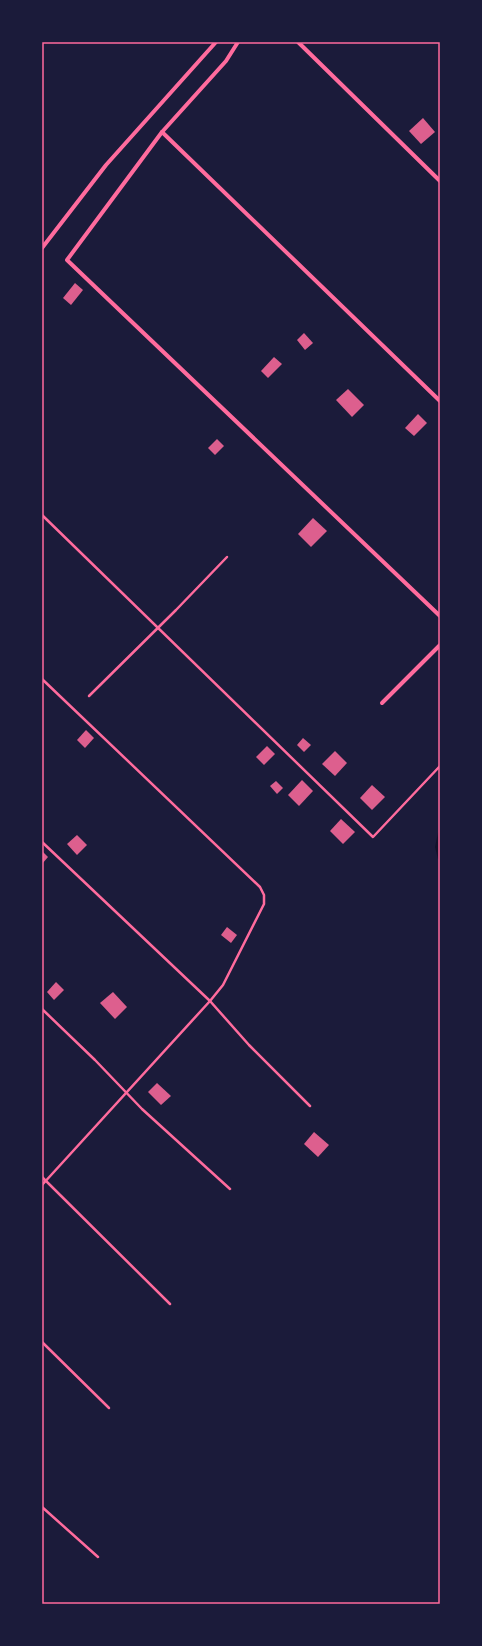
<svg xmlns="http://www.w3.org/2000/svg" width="482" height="1646" viewBox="0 0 482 1646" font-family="'Open Sans',sans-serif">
	<rect width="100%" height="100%" fill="#1b1b3a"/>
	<path fill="#12122b" d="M440,824V859H438L435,847Z"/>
	<g fill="#dd5f8e">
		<path d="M423,118L435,132L421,144L409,131Z"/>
		<path d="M75,283L83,290L71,305L63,298Z"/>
		<path d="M304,333L313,343L305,350L297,340Z"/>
		<path d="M274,357L282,364L268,378L261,371Z"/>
		<path d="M348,389L364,405L352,417L336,400Z"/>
		<path d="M418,414L427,423L414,436L405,428Z"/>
		<path d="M217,439L224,446L215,455L208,448Z"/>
		<path d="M313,518L327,531L311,547L298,534Z"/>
		<path d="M86,730L94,738L85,748L77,740Z"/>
		<path d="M303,738L311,745L304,752L297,745Z"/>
		<path d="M267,746L275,754L264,765L256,757Z"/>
		<path d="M335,751L347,763L335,776L322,764Z"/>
		<path d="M302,780L313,791L299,806L288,795Z"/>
		<path d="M276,781L283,788L277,794L270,786Z"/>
		<path d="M372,785L385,797L372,810L360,798Z"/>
		<path d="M341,819L355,832L343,844L330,831Z"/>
		<path d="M77,835L87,845L77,855L67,844Z"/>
		<path d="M42,851L48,857L42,864Z"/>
		<path d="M227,927L237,935L231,943L221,935Z"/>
		<path d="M56,982L64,990L54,1000L47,992Z"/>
		<path d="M113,992L127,1007L115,1019L100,1003Z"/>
		<path d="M157,1083L171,1096L161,1105L148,1092Z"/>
		<path d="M314,1132L329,1145L318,1157L304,1144Z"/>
	</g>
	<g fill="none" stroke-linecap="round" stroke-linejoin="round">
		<g stroke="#ff6b9d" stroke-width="2.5">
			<path d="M42,515L373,837L440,766"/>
			<path d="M42,679L260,887L264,895V904L223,985L210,1001L42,1185"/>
			<path d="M89,696L176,610L227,557"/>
			<path d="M42,842L210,1001L249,1045L310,1106"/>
			<path d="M42,1009L95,1060L142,1109L230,1189"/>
			<path d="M42,1177L170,1304"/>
			<path d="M42,1342L109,1408"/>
			<path d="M42,1507L98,1557"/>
		</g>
		<g stroke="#ff6b9d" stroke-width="4">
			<path d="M238,42L226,61L162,132L67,260L440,616"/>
			<path d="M298,42L440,181"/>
			<path d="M162,132L440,401"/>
			<path d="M42,248L106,165L216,42"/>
			<path d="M382,703L440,645"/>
		</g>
	</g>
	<rect width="482" height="1646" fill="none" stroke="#1b1b3a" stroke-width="86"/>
	<rect x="43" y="43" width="396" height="1560" fill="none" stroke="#ff6b9d" stroke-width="1.5"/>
</svg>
